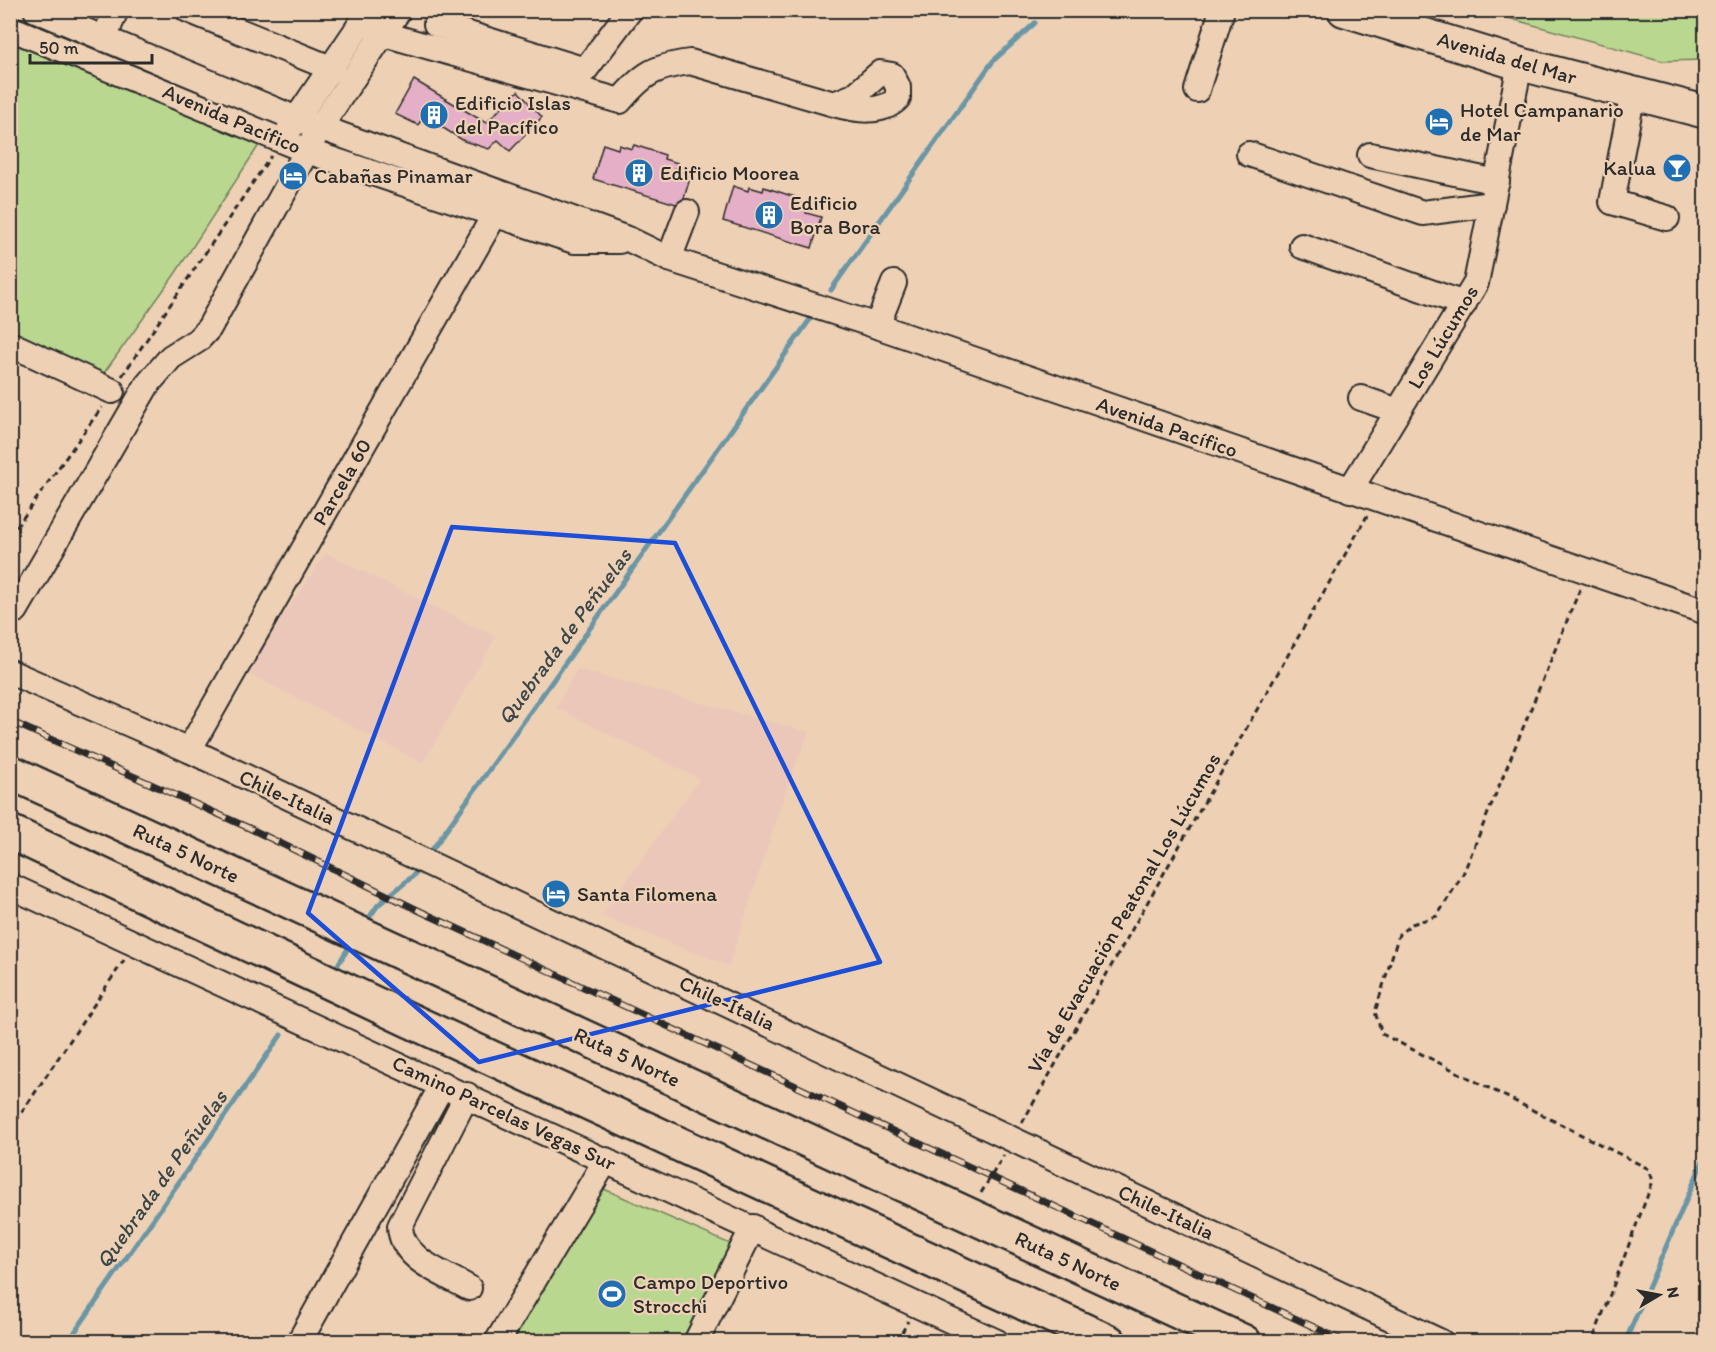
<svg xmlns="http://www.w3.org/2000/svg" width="1716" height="1352" viewBox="0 0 1716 1352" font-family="Itim,sans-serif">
	<rect width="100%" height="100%" fill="#eed1b5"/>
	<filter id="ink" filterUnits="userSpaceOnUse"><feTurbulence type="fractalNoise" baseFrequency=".0167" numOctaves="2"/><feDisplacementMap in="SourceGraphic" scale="12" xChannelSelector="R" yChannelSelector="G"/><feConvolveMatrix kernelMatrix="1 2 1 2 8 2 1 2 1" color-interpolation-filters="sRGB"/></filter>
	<g filter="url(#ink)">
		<g fill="#ebc7ba">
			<path d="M326,553L496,637L423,763L245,672Z"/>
			<path d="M577,669L809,732L787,787L729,966L601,916L699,779L556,708Z"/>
		</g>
		<g fill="#bad78f" stroke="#72815d" stroke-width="1.5">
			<path d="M1483,11H1705V60L1663,61Z"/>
			<path d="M11,42L261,142L175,274L99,380L11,339Z"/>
			<path d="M581,1179L735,1246L687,1341L484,1342Z"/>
		</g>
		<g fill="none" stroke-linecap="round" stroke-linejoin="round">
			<g stroke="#6a96a5" stroke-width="5">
				<path d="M831,290L993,61L1035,23"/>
				<path d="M427,857L811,318"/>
				<path d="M364,925L378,905L413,876L419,867"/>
				<path d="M337,966L352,942"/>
				<path d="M68,1342L281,1035"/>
				<path d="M1625,1342L1706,1154"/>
			</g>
		</g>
		<g fill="#e5afc7" stroke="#2b2b2b" stroke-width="1.5">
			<path d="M414,80L486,123L518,91L542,117L510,151L498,140L489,149L464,141L424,116L418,125L395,114Z"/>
			<path d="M603,144L618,149L619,145L632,149L634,145L665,155L664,159L678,163L675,170L691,175L684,198L676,204L593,179Z"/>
			<path d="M733,186L748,191L749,187L763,191L764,187L795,197L794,201L808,205L806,213L821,217L812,248L723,221Z"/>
		</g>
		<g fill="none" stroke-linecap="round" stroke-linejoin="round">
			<g stroke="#2b2b2b" stroke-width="28">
				<g id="minor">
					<path d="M36,10L297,119L630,240L669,259L877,326L1706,612"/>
					<path d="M188,10L333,69"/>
					<path d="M445,10L436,24L585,70L630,10"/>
					<path d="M363,21L384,34L620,101C644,73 654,67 690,62L834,104C855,110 882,115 898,98V87L892,75L880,73L854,96L834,104"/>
					<path d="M10,28L307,151L574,241H619"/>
					<path d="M104,39L116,10"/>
					<path d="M1197,90L1222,10"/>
					<path d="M1633,93L1612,202L1667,218"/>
					<path d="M289,130L370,10"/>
					<path d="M1249,154L1423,213L1492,204"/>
					<path d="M1370,155L1497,182"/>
					<path d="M1302,246L1464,304"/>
					<path d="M669,259L687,212"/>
					<path d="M877,326L894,283"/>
					<path d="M10,344L112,391"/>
					<path d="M1361,398L1398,411"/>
					<path d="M1350,490L1476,283L1520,64"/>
					<path d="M16,610L147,385L171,357L198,340L209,328L320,127L399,10"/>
					<path d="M10,672L189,750L1441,1342"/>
					<path d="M189,750L495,214"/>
					<path d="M10,886L997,1342"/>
					<path d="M467,1095L400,1226C401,1260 444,1273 469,1288"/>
					<path d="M299,1342L443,1084"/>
					<path d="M497,1342L606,1160"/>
					<path d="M696,1342L753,1227"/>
				</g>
			</g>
			<g stroke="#2b2b2b" stroke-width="36">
				<path id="major" d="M1344,10L1520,64L1706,112"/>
			</g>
			<g stroke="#2b2b2b" stroke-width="38">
				<g id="highway">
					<path d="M10,772L1244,1342"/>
					<path d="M10,832L407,1019L1109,1342"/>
				</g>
			</g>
			<g stroke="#2b2b2b" stroke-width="3" stroke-dasharray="6 4.5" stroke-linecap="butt">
				<path d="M122,376L271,156"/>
				<path d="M10,536L102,407"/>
				<path d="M1580,589L1463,874L1437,916L1412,924L1399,934L1375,1012L1382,1034L1649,1169L1653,1181L1592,1342"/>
				<path d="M1022,1123L1367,516"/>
				<path d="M10,1130L124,960"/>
				<path d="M981,1193L1004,1155"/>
				<path d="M897,1342L908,1321"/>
			</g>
			<use href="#minor" stroke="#eed1b5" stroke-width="24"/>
			<use href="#major" stroke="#eed1b5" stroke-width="32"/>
			<use href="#highway" stroke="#eed1b5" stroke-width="33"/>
			<g stroke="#2b2b2b" stroke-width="7">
				<path id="rail" d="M10,721L249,828L422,912L1346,1342"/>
			</g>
			<use href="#rail" stroke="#eed1b5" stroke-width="4.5" stroke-dasharray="14" stroke-linecap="butt"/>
		</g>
	</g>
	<path fill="none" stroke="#1d4ed8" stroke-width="4.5" stroke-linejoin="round" d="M452,527L675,543L880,962L479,1062L308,913Z"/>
	<defs>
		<g id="building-disc" transform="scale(1.5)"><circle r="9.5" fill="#1f6fb2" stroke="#eed1b5"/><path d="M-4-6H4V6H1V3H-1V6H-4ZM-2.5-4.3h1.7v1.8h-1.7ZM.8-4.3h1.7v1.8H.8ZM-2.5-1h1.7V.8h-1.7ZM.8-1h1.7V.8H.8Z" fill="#fff"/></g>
		<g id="hotel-disc" transform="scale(1.5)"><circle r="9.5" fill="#1f6fb2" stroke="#eed1b5"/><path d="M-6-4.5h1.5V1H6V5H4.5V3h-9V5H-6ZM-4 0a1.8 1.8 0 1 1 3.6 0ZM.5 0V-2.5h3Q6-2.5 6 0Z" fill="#fff"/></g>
		<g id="bar-disc" transform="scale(1.5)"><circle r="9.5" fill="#1f6fb2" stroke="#eed1b5"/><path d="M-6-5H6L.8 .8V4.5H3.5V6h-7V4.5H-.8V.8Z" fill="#fff"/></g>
		<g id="stadium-disc" transform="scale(1.5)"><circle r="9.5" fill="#1f6fb2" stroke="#eed1b5"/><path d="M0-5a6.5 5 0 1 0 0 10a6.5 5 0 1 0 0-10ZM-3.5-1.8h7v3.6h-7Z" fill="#fff"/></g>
	</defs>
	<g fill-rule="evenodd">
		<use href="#building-disc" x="434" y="115"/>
		<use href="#hotel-disc" x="1439" y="122"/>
		<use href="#bar-disc" x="1677" y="168"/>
		<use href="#building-disc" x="639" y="173"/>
		<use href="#hotel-disc" x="293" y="176"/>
		<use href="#building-disc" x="769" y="215"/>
		<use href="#hotel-disc" x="556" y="894"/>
		<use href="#stadium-disc" x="612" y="1294"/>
	</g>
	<g text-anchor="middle" stroke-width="4.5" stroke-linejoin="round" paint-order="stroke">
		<g font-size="21" fill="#2b2b2b" stroke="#eed1b5">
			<text transform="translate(1507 58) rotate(16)" y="7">Avenida del Mar</text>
			<text transform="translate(232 119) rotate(23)" y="7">Avenida Pacífico</text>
			<text transform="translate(1443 337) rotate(-59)" y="7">Los Lúcumos</text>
			<text transform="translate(1167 427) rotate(19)" y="7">Avenida Pacífico</text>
			<text transform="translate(342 482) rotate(-60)" y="7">Parcela 60</text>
			<text transform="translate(287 797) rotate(25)" y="7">Chile-Italia</text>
			<text transform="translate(186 853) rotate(25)" y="7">Ruta 5 Norte</text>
			<text transform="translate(1124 913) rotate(-60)" y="7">Vía de Evacuación Peatonal Los Lúcumos</text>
			<text transform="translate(727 1003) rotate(25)" y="7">Chile-Italia</text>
			<text transform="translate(627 1057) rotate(25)" y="7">Ruta 5 Norte</text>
			<text transform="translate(504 1113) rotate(25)" y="7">Camino Parcelas Vegas Sur</text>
			<text transform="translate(1166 1212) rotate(25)" y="7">Chile-Italia</text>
			<text transform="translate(1068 1261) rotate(25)" y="7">Ruta 5 Norte</text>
		</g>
		<g font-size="21" fill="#2b2b2b" stroke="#eed1b5" text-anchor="start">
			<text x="455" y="110">Edificio Islas<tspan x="455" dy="24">del Pacífico</tspan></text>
			<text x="1460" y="117">Hotel Campanario<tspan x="1460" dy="24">de Mar</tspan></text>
			<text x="1656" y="175" text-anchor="end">Kalua</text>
			<text x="660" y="180">Edificio Moorea</text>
			<text x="314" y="183">Cabañas Pinamar</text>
			<text x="790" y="210">Edificio<tspan x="790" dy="24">Bora Bora</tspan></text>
			<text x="577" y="901">Santa Filomena</text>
			<text x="633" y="1289">Campo Deportivo<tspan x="633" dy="24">Strocchi</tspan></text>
		</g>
		<g font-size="22" font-style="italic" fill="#3b4649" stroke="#eed1b5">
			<text transform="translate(564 636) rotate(-54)" y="8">Quebrada de Peñuelas</text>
			<text transform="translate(161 1179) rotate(-55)" y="8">Quebrada de Peñuelas</text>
		</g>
	</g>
	<rect width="1716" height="1352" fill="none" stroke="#eed1b5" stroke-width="36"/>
	<rect x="18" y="18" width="1680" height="1316" fill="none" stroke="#2b2b2b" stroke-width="2" filter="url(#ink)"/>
	<g transform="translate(1659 1295) rotate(80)" stroke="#eed1b5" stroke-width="4.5" paint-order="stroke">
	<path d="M0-4.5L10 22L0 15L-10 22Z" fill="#2b2b2b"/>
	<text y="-9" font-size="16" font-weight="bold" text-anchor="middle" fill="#2b2b2b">N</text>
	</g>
	<path d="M30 54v9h122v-9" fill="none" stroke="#2b2b2b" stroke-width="3"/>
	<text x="39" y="54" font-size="18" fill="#2b2b2b" stroke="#eed1b5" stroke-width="4.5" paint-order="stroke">50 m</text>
</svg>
